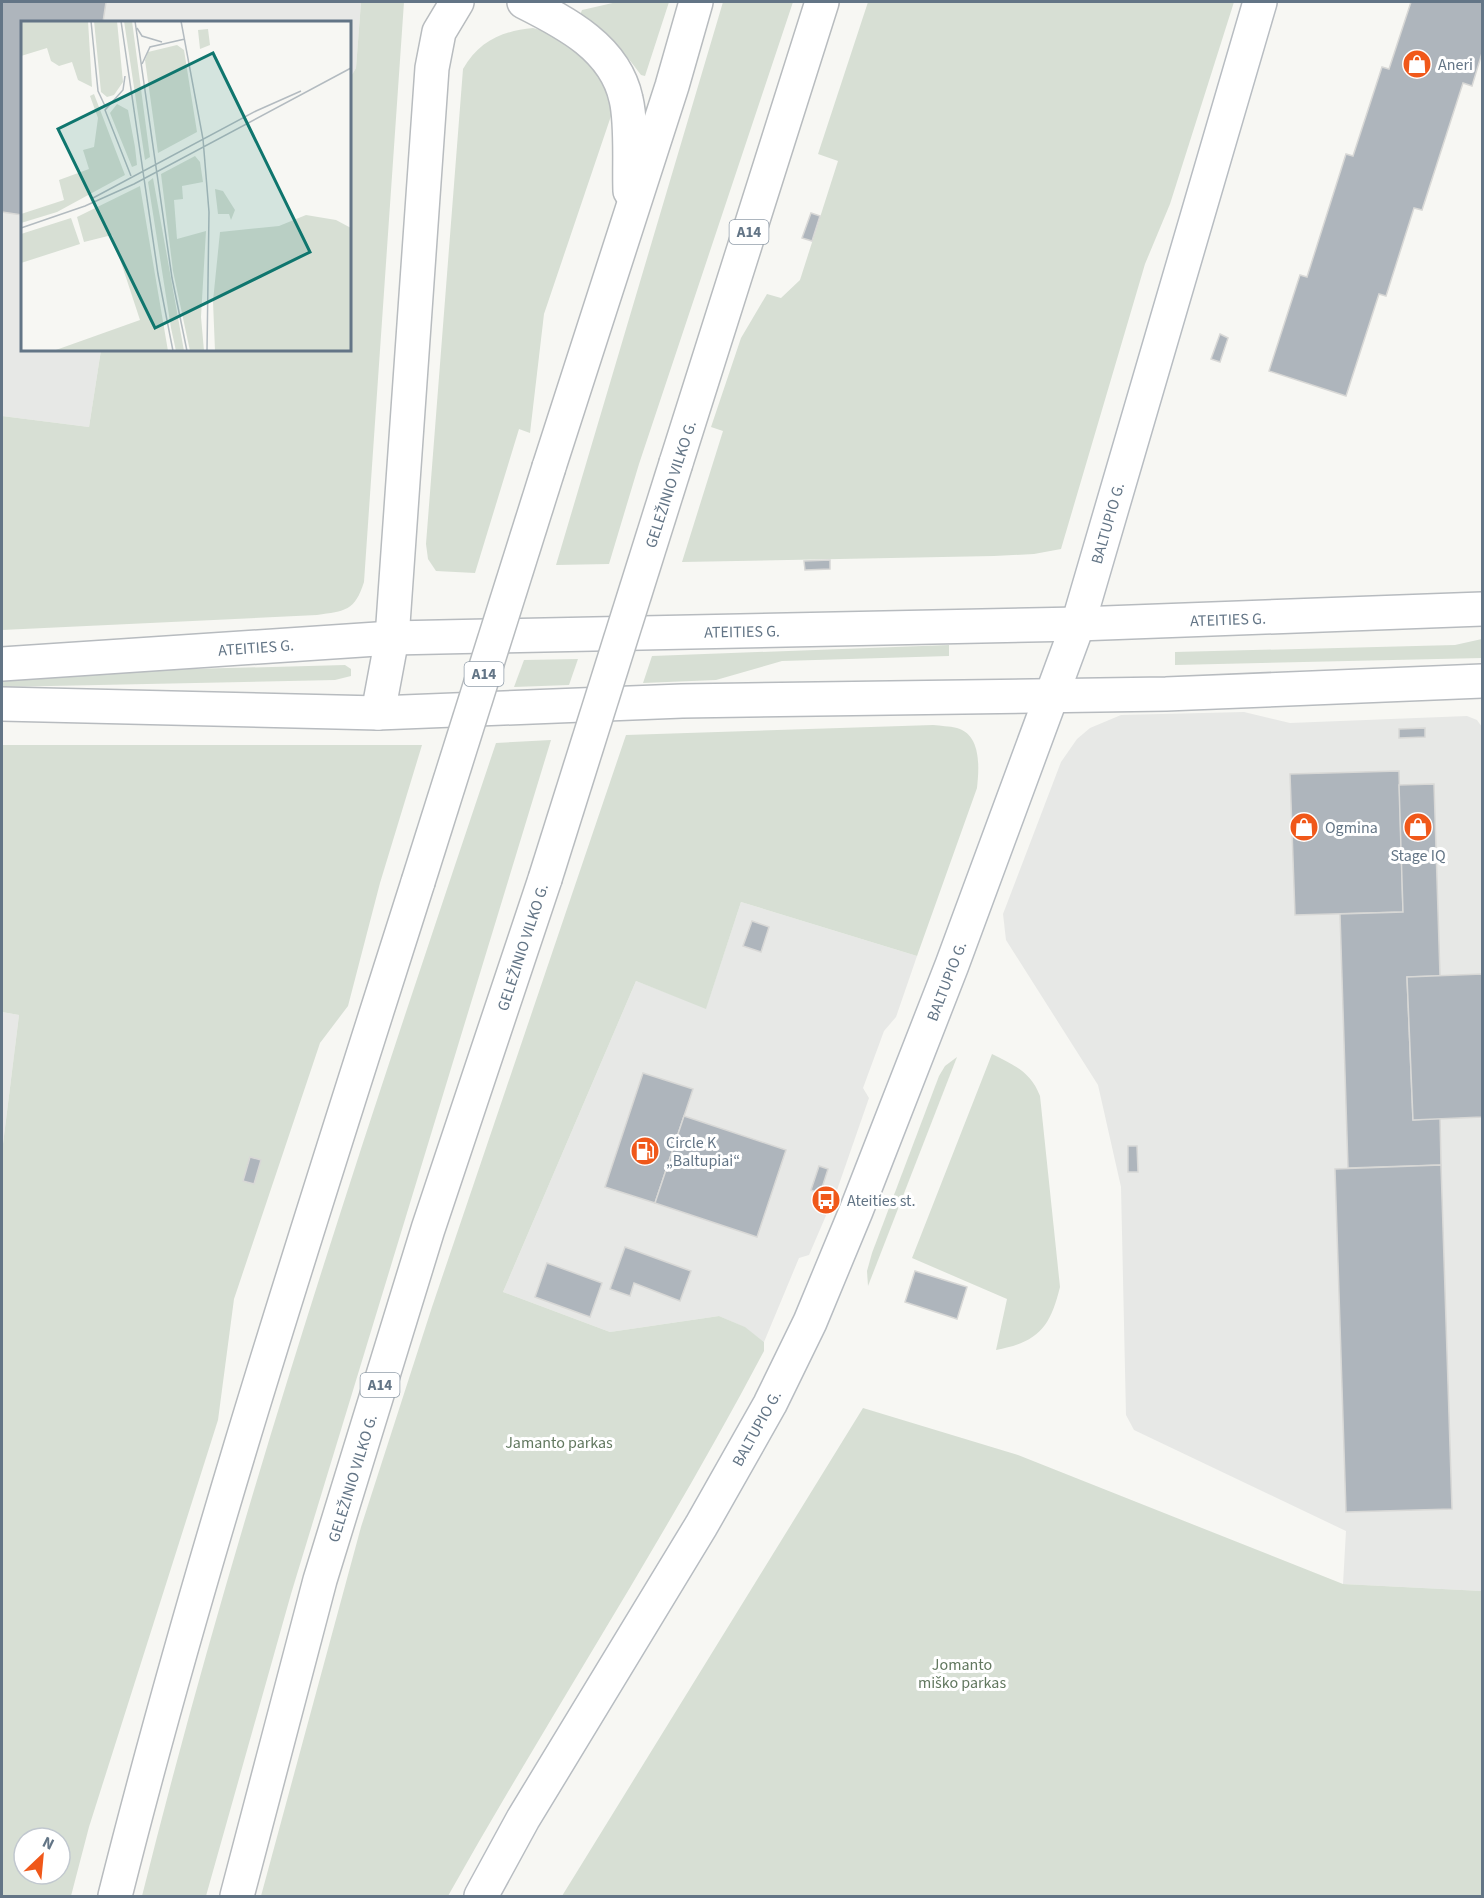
<svg xmlns="http://www.w3.org/2000/svg" width="1484" height="1898" viewBox="0 0 1484 1898" font-family="'Source Sans 3',sans-serif">
	<rect width="100%" height="100%" fill="#f7f7f3"/>
	<g fill="#e7e8e6">
		<path d="M2,2H361L356,68L350,78V22H22V350H101L89,427L2,416Z"/>
		<path d="M1244,712L1290,723L1467,716L1477,720L1482,727V1591L1343,1584L1346,1531L1134,1430L1126,1415L1121,1187L1098,1085L1006,940L1003,914L1061,762L1077,739L1090,728L1121,715Z"/>
		<path d="M741,902L917,956L896,1017L884,1031L863,1088L869,1098L837,1190L809,1255L799,1258L764,1342L744,1327L719,1316L610,1332L503,1292L636,981L706,1008Z"/>
		<path d="M2,1012L19,1015L2,1152Z"/>
	</g>
	<g fill="#d7dfd4" fill-rule="evenodd">
		<path d="M361,2H404L364,582C355,611 345,611 317,615L2,630V416L89,427L101,350H350V78L356,68Z"/>
		<path d="M617,2H669L645,76L641,75C623,50 606,32 580,15L582,10Z"/>
		<path d="M723,2H793L639,464L609,564L556,565Z"/>
		<path d="M868,2H1234L1170,204L1145,264L1061,549L1034,554L994,556L682,562L723,431L711,427L741,338L767,294L781,298L800,280L838,161L818,154Z"/>
		<path d="M533,28C560,35 605,68 611,97C612,103 611,110 611,116L544,314L530,433L519,429L475,573L436,571L428,559L426,544L463,69C479,41 502,31 533,28Z"/>
		<path d="M1482,639V658L1175,665V652L1455,645Z"/>
		<path d="M949,645V656L782,661L716,680L643,683L652,656Z"/>
		<path d="M578,659L569,685L514,687L524,660Z"/>
		<path d="M345,665L351,669V676L335,680L2,687V674Z"/>
		<path d="M933,725C941,726 949,726 957,728C982,735 979,769 977,788L917,956L741,902L706,1009L636,981L503,1292L610,1332L719,1316L745,1327L764,1342V1351C666,1537 551,1713 448,1896H261L361,1527L432,1307L626,735Z"/>
		<path d="M551,740L291,1594L206,1896H142C239,1507 368,1124 496,743Z"/>
		<path d="M2,745H422L380,883L348,1006L320,1043L234,1299L218,1420L89,1827L71,1896H2V1152L19,1015L2,1012ZM24,1838H60V1874H24Z"/>
		<path d="M992,1054C1014,1065 1031,1072 1040,1096L1060,1287C1050,1328 1038,1342 996,1350L1007,1299L912,1258Z"/>
		<path d="M957,1057L868,1286L867,1271L872,1253L939,1076L945,1066Z"/>
		<path d="M863,1408L1018,1455L1343,1584L1482,1591V1896H562Z"/>
	</g>
	<g fill="#aeb5bc" stroke="#d8d8d6" stroke-width="1.5">
		<path d="M2,2H106L103,22H22V215L2,212Z"/>
		<path d="M1411,2H1482V53L1472,86L1463,83L1422,210L1414,208L1386,296L1379,294L1346,396L1269,371L1300,275L1307,277L1346,154L1353,156L1382,67L1389,69Z"/>
		<path d="M811,213L820,216L812,241L802,238Z"/>
		<path d="M1220,334L1228,338L1220,362L1211,359Z"/>
		<path d="M830,560V569L805,570L804,561Z"/>
		<path d="M1425,728V737L1399,738V729Z"/>
		<path d="M1399,771L1403,912L1295,915L1290,774Z"/>
		<path d="M1434,784L1440,976L1407,977L1413,1120L1440,1118L1441,1165L1348,1168L1340,914L1403,912L1399,785Z"/>
		<path d="M752,921L769,927L761,952L743,946Z"/>
		<path d="M1482,974V1117L1413,1120L1407,977Z"/>
		<path d="M643,1073L693,1089L655,1203L605,1187Z"/>
		<path d="M684,1116L786,1150L757,1237L655,1203Z"/>
		<path d="M1128,1146H1137L1138,1172H1128Z"/>
		<path d="M250,1157L261,1160L254,1184L243,1181Z"/>
		<path d="M1441,1165L1452,1509L1346,1512L1335,1169Z"/>
		<path d="M819,1166L828,1169L820,1194L811,1190Z"/>
		<path d="M625,1247L691,1271L680,1301L634,1283L630,1296L610,1289Z"/>
		<path d="M547,1263L602,1283L590,1317L535,1297Z"/>
		<path d="M915,1271L967,1287L957,1319L905,1302Z"/>
	</g>
	<g fill="none" stroke-linecap="round" stroke-linejoin="round">
		<g stroke="#b8bdc2" stroke-width="36">
			<path id="secondary" d="M481,1896L523,1819L701,1526L770,1404L810,1322L856,1211L952,965L1078,624L1260,2"/>
		</g>
		<g stroke="#b7bbbf" stroke-width="36">
			<g id="primary">
				<path d="M2,664L392,638L1078,624L1482,609"/>
				<path d="M2,704L378,713L682,701L1166,694L1482,681"/>
				<path d="M378,713L392,638"/>
			</g>
		</g>
		<g stroke="#b8bcbf" stroke-width="36">
			<g id="highway">
				<path d="M524,2C566,23 615,48 626,99C632,124 629,164 630,191"/>
				<path d="M676,463L822,2"/>
				<path d="M549,467L672,86L696,2"/>
				<path d="M392,638L432,68L439,32L457,2"/>
				<path d="M115,1896C201,1554 311,1219 418,882"/>
				<path d="M237,1896L320,1580L428,1229L545,879"/>
			</g>
		</g>
		<use href="#secondary" stroke="#fff" stroke-width="33"/>
		<use href="#primary" stroke="#fff" stroke-width="33"/>
		<use href="#highway" stroke="#fff" stroke-width="33"/>
		<g stroke="#b8bcbf" stroke-width="36" stroke-linecap="butt">
			<g id="highway-bridge">
				<path d="M545,879L676,463"/>
				<path d="M418,882L549,467"/>
			</g>
		</g>
		<use href="#highway-bridge" stroke="#fff" stroke-width="33"/>
	</g>
	<defs>
		<g id="shop-disc" transform="scale(1.5)"><circle r="9.5" fill="#f0581a" stroke="#fff"/><path d="M-5-2.5h2.3a2.7 3.5 0 0 1 5.4 0H5L5.5 6h-11ZM-1.5-2.5h3a1.5 2.3 0 0 0-3 0Z" fill="#fff"/></g>
		<g id="fuel-disc" transform="scale(1.5)"><circle r="9.5" fill="#f0581a" stroke="#fff"/><path d="M-5.5-6h7V0h2V4h1.3V-2.5L3-4.5l.8-.8L6-3V5H2.5V1h-1V6h-7ZM-4.2-4.7v3.2H.2V-4.7Z" fill="#fff"/></g>
		<g id="bus-disc" transform="scale(1.5)"><circle r="9.5" fill="#f0581a" stroke="#fff"/><path d="M-5-6H5V4H4V6H2V4H-2V6H-4V4H-5ZM-3.5-4V0h7V-4ZM-3.5 1.2v1.5H-2V1.2ZM2 1.2v1.5H3.5V1.2Z" fill="#fff"/></g>
	</defs>
	<g fill-rule="evenodd">
		<use href="#shop-disc" x="1417" y="64"/>
		<use href="#shop-disc" x="1304" y="827"/>
		<use href="#shop-disc" x="1418" y="827"/>
		<use href="#fuel-disc" x="645" y="1151"/>
		<use href="#bus-disc" x="826" y="1200"/>
	</g>
	<g text-anchor="middle" stroke-width="6" stroke-linejoin="round" paint-order="stroke">
		<g fill="#fff" stroke="#929eaa" stroke-width="1.5">
			<rect x="729.5" y="220" width="39" height="24" rx="4.5"/>
			<rect x="464.5" y="662" width="39" height="24" rx="4.5"/>
			<rect x="360.5" y="1373" width="39" height="24" rx="4.5"/>
		</g>
		<g font-size="15" font-weight="bold" fill="#637586">
			<text x="749" y="237">A14</text>
			<text x="484" y="679">A14</text>
			<text x="380" y="1390">A14</text>
		</g>
		<g font-size="16" fill="#637586" stroke="#fff" text-anchor="start">
			<text x="1438" y="70">Aneri</text>
			<text x="1325" y="833">Ogmina</text>
			<text x="1418" y="861" text-anchor="middle">Stage IQ</text>
			<text x="666" y="1148">Circle K<tspan x="666" dy="18">„Baltupiai“</tspan></text>
			<text x="847" y="1206">Ateities st.</text>
		</g>
		<g font-size="16" fill="#637586" stroke="#fff">
			<text transform="translate(670 484) rotate(-72)" y="6">GELEŽINIO VILKO G.</text>
			<text transform="translate(1107 523) rotate(-74)" y="6">BALTUPIO G.</text>
			<text transform="translate(1228 619) rotate(-2)" y="6">ATEITIES G.</text>
			<text transform="translate(742 631) rotate(-1)" y="6">ATEITIES G.</text>
			<text transform="translate(256 647) rotate(-4)" y="6">ATEITIES G.</text>
			<text transform="translate(522 947) rotate(-72)" y="6">GELEŽINIO VILKO G.</text>
			<text transform="translate(946 981) rotate(-69)" y="6">BALTUPIO G.</text>
			<text transform="translate(756 1428) rotate(-61)" y="6">BALTUPIO G.</text>
			<text transform="translate(352 1478) rotate(-73)" y="6">GELEŽINIO VILKO G.</text>
		</g>
		<g font-size="16" fill="#62785f" stroke="#fff">
			<text x="559" y="1448">Jamanto parkas</text>
			<text x="962" y="1670">Jomanto<tspan x="962" dy="18">miško parkas</tspan></text>
		</g>
	</g>
	<g transform="translate(21 21)">
		<rect width="330" height="330" fill="#f7f7f3"/>
		<path d="M0,0H67L71,66L57,59L51,41L38,45L30,40L26,27L0,35ZM73,0H96L102,61L93,74L86,76L80,71ZM103,0H111L129,136L124,139ZM187,8L189,24L179,28L177,9ZM156,24L163,29L176,111L137,132L124,39L127,31ZM73,73L104,154L36,191L0,202V193L43,179L38,159L68,148L62,129L73,126L77,97L69,75ZM96,83L107,89L114,126L116,144L111,146L89,92ZM174,135L179,141L182,161L161,165L162,178L153,179L156,218L185,210L180,296L183,330H169L152,250L140,153ZM132,157L163,330H155L150,307L127,161ZM119,165L147,330H32L119,299L91,214L63,221L56,196ZM194,168L202,170L214,189L210,199L208,193H197ZM285,194L315,199L330,207V330H194L192,280L199,211L258,205ZM50,197L59,223L0,242V213Z" fill="#d7dfd4"/>
		<path fill="none" stroke="#b3bbc0" stroke-width="1.5" d="M70,0L77,70L84,85M100,0L137,253L152,330M114,0L151,257L166,330M160,0L182,118L188,191L186,330M116,7L121,15L141,21M121,43L129,26L164,18M104,55L102,69L84,89L110,155M72,177L235,90L280,70M0,207L64,185L113,163L330,47"/>
		<path fill="#0f766e" fill-opacity="0.15" stroke="#0f766e" stroke-width="3" d="M192,32L289,231L134,307L37,108Z"/>
		<rect width="330" height="330" fill="none" stroke="#637586" stroke-width="3"/>
	</g>
	<rect width="1484" height="1898" fill="none" stroke="#637586" stroke-width="6"/>
	<g transform="translate(42 1856) rotate(26)"><circle r="28" fill="#ffffff" stroke="#c1c8cf" stroke-width="1.5"/>
	<path d="M0-4.5L10 22L0 15L-10 22Z" fill="#f0581a"/>
	<text y="-9" font-size="16" font-weight="bold" text-anchor="middle" fill="#637586">N</text>
	</g>
</svg>
